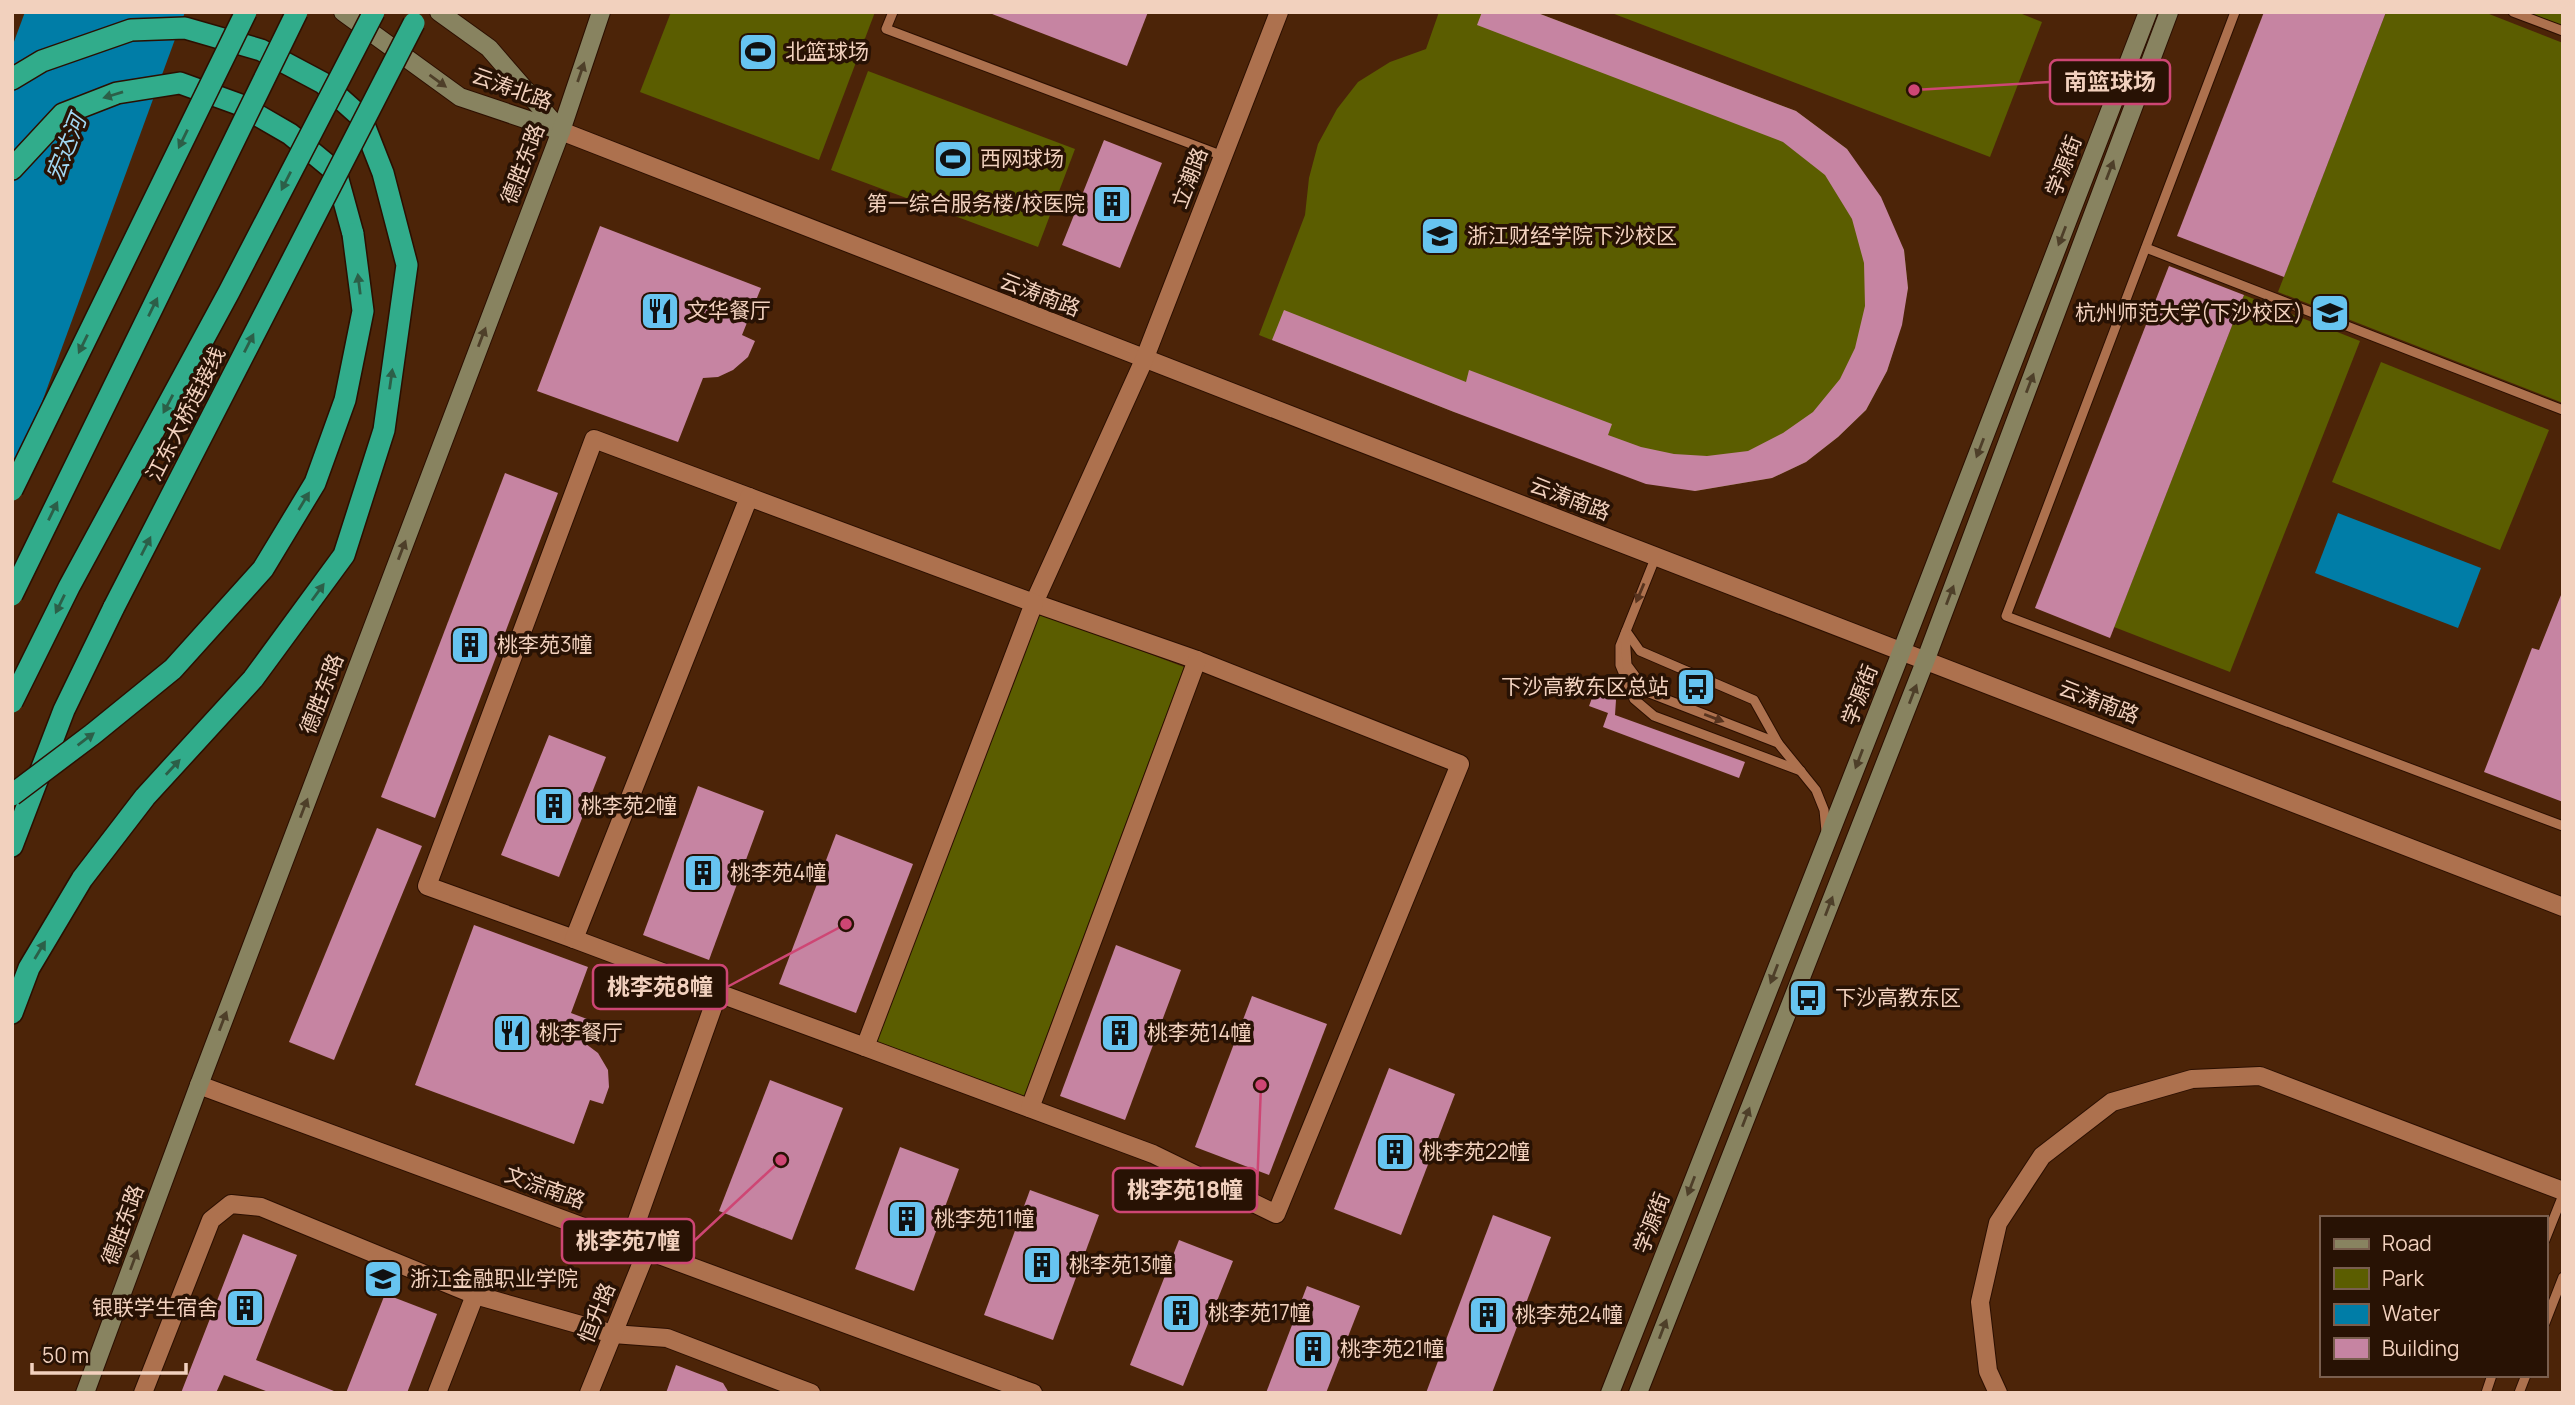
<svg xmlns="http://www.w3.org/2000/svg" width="2575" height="1405" viewBox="0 0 2575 1405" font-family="Manrope,'Noto Sans SC',sans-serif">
	<rect width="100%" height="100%" fill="#4c2408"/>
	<g fill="#5b5d00">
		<path d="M671,12H875L819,160L640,92Z"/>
		<path d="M1439,12H1535L1796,111L1847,149L1904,250L1908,288L1901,325L1887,371L1866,410L1838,437L1806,462L1772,478L1695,491L1454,412L1259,335L1305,215L1309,178L1318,144L1337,109L1358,82L1390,62L1426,49Z"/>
		<path d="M1609,12H2017L2042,22L1990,157Z"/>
		<path d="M2386,12H2484L2563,43V403L2278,292Z"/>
		<path d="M2528,12H2563V26Z"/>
		<path d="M868,71L1075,149L1038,247L831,170Z"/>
		<path d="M2244,295L2360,341L2230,672L2114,627Z"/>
		<path d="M2381,362L2549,430L2500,550L2332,482Z"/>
		<path d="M1036,611L1184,667L1024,1096L876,1041Z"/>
	</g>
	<g fill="#007da7">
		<path d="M25,12H185L12,484V47Z"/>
		<path d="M2338,513L2481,568L2458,628L2315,573Z"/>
	</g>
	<g fill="#c684a2">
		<path d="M987,12H1148L1127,66Z"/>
		<path d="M1482,12H1535L1796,111L1847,149L1881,197L1904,250L1908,288L1902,325L1887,371L1866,410L1838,437L1806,462L1772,478L1695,491L1646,484L1454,412L1272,340L1284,310L1466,382L1469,370L1612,424L1608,435L1641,447L1674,454L1707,456L1748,451L1783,433L1813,412L1840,379L1855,348L1865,306L1864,263L1852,219L1825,175L1783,142L1477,25Z"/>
		<path d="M2264,12H2386L2284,277L2177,236Z"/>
		<path d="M1104,140L1162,163L1120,268L1062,245Z"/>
		<path d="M600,226L761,288L742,335L755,341L748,357L733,370L718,377L703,378L678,442L537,391Z"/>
		<path d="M2169,266L2244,295L2110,638L2035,608Z"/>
		<path d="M505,473L558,493L435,818L381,797Z"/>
		<path d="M2563,590V802L2484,772L2532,648L2539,650Z"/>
		<path d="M1600,677L1610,688L1616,700L1615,715L1745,762L1739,778L1603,727L1608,713L1589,706Z"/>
		<path d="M549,735L606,757L559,877L501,855Z"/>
		<path d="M698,786L764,811L709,960L643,935Z"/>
		<path d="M377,828L422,846L334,1060L289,1042Z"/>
		<path d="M836,834L913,864L856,1013L779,984Z"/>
		<path d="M474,925L588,967L571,1013L595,1022L586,1044L598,1053L608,1070L609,1087L603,1104L590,1100L574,1144L415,1085Z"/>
		<path d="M1116,945L1181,970L1125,1120L1060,1096Z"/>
		<path d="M1252,996L1327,1024L1269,1175L1195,1147Z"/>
		<path d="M1389,1068L1455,1094L1401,1235L1334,1209Z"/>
		<path d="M770,1080L843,1108L792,1240L719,1211Z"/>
		<path d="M900,1147L959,1169L914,1291L855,1269Z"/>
		<path d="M1030,1190L1099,1215L1053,1340L984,1315Z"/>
		<path d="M1493,1215L1551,1237L1492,1393H1426Z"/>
		<path d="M243,1234L297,1255L256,1360L339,1393H271L224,1375L216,1393H181Z"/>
		<path d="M1179,1240L1233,1261L1183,1386L1130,1365Z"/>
		<path d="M1307,1286L1360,1306L1326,1393H1266Z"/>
		<path d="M385,1294L437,1314L407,1393H346Z"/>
		<path d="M676,1365L723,1383L729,1393H666Z"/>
	</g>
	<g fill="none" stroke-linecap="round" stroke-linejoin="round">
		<g stroke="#2b0f00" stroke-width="11">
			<g id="lane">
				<path d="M893,12L886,29L1223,156"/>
				<path d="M2235,12L2006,616L2563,826"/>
				<path d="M2513,12L2563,31"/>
				<path d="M2146,248L2563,410"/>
				<path d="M1656,556L1620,646V665L1634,699L1654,716L1801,771"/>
				<path d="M1626,631L1640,651L1754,700L1778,743"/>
				<path d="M1625,634L1627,665L1647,692L1778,743L1816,790L1824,810L1826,831"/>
				<path d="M2545,1240L2563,1195"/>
				<path d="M2545,1323L2563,1277"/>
				<path d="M2486,1393L2492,1375"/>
				<path d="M2519,1393L2526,1375"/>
			</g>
		</g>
		<g stroke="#2b0f00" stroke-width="20">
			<g id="street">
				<path d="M561,131C1227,393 1896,648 2563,907"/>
				<path d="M574,939L427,886L594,439L749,497"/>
				<path d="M865,1047L1153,1154L1276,1214L1460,764L1197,660L1034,603L1144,360L1279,12"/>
				<path d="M199,1085L1033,1393"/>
				<path d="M1030,1108L1197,660"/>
				<path d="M629,1243L718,993L574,939L749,497L1034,603L865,1047L718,993"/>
				<path d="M143,1393L211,1220L231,1204L261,1207L475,1295L613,1334L667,1338L811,1393"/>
				<path d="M437,1393L475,1295"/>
				<path d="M589,1393L647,1250"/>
				<path d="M1998,1393L1988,1371L1980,1302L1998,1223L2042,1156L2112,1102L2192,1079L2260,1076L2563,1191"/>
			</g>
		</g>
		<g stroke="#2b0f00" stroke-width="20">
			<g id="secondary">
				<path d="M343,12L460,97L561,131"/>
				<path d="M439,12L489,48L561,131"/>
				<path d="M85,1393L199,1085L561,131L601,12"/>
				<path d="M1610,1393L1902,650L2148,12"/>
				<path d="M1638,1393L1926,659L2169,12"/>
			</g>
		</g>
		<g stroke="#2b0f00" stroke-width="24">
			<g id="highway">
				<path d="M12,79L42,61L131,30L185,28L261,50L323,83L361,117L383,173L407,265L384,430L344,555L253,679L145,797L82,879L29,968L12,1013"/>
				<path d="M12,169L63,114L117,93L180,83L238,104L290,134L336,172L353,234"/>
				<path d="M12,846L64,710L114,607"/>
			</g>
		</g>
		<use href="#lane" stroke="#ad714e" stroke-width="9"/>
		<use href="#street" stroke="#ad714e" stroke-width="18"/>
		<use href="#secondary" stroke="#888360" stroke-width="18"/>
		<use href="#highway" stroke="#31ac8b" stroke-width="21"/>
		<g stroke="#2b0f00" stroke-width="24" stroke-linecap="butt">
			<g id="highway-bridge">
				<path d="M12,490L246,12"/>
				<path d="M12,595L297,12"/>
				<path d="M114,607L414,23"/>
				<path d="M12,702L69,587L229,292L374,12"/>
				<path d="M12,795L93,734L173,669L263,569L315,483L345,400L363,311L353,234"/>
			</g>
		</g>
		<use href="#highway-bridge" stroke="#31ac8b" stroke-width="21"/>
	</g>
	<defs><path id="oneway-solid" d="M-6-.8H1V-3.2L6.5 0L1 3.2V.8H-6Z" transform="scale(1.75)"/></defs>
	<g fill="#4e3f29">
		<use href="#oneway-solid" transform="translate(581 72) rotate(-71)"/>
		<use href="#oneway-solid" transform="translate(438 81) rotate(36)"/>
		<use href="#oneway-solid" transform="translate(2110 170) rotate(-69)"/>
		<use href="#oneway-solid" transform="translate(2062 236) rotate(111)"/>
		<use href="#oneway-solid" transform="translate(482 337) rotate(-69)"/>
		<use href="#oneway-solid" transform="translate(2030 383) rotate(-69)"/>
		<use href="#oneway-solid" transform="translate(1980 448) rotate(111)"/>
		<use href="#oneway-solid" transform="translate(402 550) rotate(-69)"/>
		<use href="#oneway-solid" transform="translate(1950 595) rotate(-69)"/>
		<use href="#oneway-solid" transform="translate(1913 694) rotate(-69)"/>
		<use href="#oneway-solid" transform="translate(1859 759) rotate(111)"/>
		<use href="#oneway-solid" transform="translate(304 808) rotate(-69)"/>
		<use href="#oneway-solid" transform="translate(1829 906) rotate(-69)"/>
		<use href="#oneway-solid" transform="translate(1774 974) rotate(111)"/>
		<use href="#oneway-solid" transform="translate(223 1021) rotate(-69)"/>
		<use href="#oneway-solid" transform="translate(1746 1117) rotate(-69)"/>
		<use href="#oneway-solid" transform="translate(1691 1186) rotate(111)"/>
		<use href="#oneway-solid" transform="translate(134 1260) rotate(-70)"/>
		<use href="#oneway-solid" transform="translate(1663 1329) rotate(-69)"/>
	</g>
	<g fill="#2c5f48">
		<use href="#oneway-solid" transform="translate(113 95) rotate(163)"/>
		<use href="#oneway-solid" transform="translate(183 139) rotate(116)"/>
		<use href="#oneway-solid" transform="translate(286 181) rotate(117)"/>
		<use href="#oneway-solid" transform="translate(359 284) rotate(-97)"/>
		<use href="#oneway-solid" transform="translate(153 307) rotate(-64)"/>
		<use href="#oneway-solid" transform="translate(249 343) rotate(-63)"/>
		<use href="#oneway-solid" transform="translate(83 344) rotate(116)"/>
		<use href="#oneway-solid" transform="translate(391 379) rotate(-82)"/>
		<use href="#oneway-solid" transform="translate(168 404) rotate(118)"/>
		<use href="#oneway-solid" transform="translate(304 501) rotate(-59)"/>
		<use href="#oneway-solid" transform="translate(53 511) rotate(-64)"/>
		<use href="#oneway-solid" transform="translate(146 546) rotate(-63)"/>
		<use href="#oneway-solid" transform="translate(318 592) rotate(-54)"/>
		<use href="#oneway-solid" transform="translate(60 604) rotate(116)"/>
		<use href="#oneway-solid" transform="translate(86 739) rotate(-37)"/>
		<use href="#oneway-solid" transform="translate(173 767) rotate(-47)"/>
		<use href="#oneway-solid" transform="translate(40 950) rotate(-59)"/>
	</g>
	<g fill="#57331e">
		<use href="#oneway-solid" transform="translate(1640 593) rotate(113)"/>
		<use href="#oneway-solid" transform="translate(1714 718) rotate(21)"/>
	</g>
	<defs>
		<g id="stadium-square" transform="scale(2.0125)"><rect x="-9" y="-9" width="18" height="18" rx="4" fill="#67c4f0" stroke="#281204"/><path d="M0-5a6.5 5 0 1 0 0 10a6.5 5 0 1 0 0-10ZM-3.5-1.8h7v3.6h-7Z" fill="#111"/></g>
		<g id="building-square" transform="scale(2.0125)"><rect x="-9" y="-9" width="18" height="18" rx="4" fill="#67c4f0" stroke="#281204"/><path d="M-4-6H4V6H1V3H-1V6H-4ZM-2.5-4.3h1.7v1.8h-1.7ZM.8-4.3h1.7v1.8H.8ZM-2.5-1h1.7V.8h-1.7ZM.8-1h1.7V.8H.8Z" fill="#111"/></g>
		<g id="university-square" transform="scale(2.0125)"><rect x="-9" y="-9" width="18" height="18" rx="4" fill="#67c4f0" stroke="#281204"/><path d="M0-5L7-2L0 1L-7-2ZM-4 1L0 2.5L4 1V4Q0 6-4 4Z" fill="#111"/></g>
		<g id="restaurant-square" transform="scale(2.0125)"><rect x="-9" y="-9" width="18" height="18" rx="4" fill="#67c4f0" stroke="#281204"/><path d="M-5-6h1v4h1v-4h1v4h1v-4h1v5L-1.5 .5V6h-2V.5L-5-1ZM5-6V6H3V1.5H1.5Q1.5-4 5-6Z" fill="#111"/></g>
		<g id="bus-square" transform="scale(2.0125)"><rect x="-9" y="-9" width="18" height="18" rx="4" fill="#67c4f0" stroke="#281204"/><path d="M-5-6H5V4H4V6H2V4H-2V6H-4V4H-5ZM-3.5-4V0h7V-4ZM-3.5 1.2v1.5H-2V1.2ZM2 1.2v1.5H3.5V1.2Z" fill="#111"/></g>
	</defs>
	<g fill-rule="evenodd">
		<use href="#stadium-square" x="758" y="52"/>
		<use href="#stadium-square" x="953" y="159"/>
		<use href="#building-square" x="1112" y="204"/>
		<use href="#university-square" x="1440" y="236"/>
		<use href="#restaurant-square" x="660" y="311"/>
		<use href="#university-square" x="2330" y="313"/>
		<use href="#building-square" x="470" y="645"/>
		<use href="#bus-square" x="1696" y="687"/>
		<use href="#building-square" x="554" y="806"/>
		<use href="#building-square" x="703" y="873"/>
		<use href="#bus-square" x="1808" y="998"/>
		<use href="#restaurant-square" x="512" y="1033"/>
		<use href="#building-square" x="1120" y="1033"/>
		<use href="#building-square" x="1395" y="1152"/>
		<use href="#building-square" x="907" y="1219"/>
		<use href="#building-square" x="1042" y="1265"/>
		<use href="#university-square" x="383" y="1279"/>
		<use href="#building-square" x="245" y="1308"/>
		<use href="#building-square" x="1181" y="1313"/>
		<use href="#building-square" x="1488" y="1315"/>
		<use href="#building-square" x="1313" y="1349"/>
	</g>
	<g text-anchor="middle" stroke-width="7" stroke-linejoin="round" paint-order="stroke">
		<g font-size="21" fill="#f2d1be" stroke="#281204" text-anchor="start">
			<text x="785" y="59">北篮球场</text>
			<text x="980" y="166">西网球场</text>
			<text x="1085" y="211" text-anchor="end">第一综合服务楼/校医院</text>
			<text x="1467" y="243">浙江财经学院下沙校区</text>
			<text x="687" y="318">文华餐厅</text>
			<text x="2303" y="320" text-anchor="end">杭州师范大学(下沙校区)</text>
			<text x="497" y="652">桃李苑3幢</text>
			<text x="1669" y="694" text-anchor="end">下沙高教东区总站</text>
			<text x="581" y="813">桃李苑2幢</text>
			<text x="730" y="880">桃李苑4幢</text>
			<text x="1835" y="1005">下沙高教东区</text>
			<text x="539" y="1040">桃李餐厅</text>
			<text x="1147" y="1040">桃李苑14幢</text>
			<text x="1422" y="1159">桃李苑22幢</text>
			<text x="934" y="1226">桃李苑11幢</text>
			<text x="1069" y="1272">桃李苑13幢</text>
			<text x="410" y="1286">浙江金融职业学院</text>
			<text x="218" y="1315" text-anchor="end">银联学生宿舍</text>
			<text x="1208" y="1320">桃李苑17幢</text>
			<text x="1515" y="1322">桃李苑24幢</text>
			<text x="1340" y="1356">桃李苑21幢</text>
		</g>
		<g font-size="21" fill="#f2d1be" stroke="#281204">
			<text transform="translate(512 89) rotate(20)" y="7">云涛北路</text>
			<text transform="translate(523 164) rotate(-69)" y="7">德胜东路</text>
			<text transform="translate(2064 166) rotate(-69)" y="7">学源街</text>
			<text transform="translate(1190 178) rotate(-69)" y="7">立潮路</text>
			<text transform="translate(1040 295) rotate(21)" y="7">云涛南路</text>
			<text transform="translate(186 414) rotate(-63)" y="7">江东大桥连接线</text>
			<text transform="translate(1570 499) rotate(21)" y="7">云涛南路</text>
			<text transform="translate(322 694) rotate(-69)" y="7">德胜东路</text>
			<text transform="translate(1860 695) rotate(-69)" y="7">学源街</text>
			<text transform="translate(2099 702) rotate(21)" y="7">云涛南路</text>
			<text transform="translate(545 1188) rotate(20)" y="7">文淙南路</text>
			<text transform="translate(1652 1223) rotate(-69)" y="7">学源街</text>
			<text transform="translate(123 1225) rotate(-70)" y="7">德胜东路</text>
			<text transform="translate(597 1313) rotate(-68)" y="7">恒升路</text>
		</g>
		<g font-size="23" font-style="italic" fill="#a1d7f3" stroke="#281204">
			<text transform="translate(66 148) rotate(-68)" y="8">宏达河</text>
		</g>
	</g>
	<path fill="none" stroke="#ce4674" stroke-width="2.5" d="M1914 90L2050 82M846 924L727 987M1261 1085L1257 1190M781 1160L694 1241"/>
	<g fill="#ce4674" stroke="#281204" stroke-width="2.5">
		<circle cx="1914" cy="90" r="7"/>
		<circle cx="846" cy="924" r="7"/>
		<circle cx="1261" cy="1085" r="7"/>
		<circle cx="781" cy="1160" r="7"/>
	</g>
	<g fill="#281204" stroke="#ce4674" stroke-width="2.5">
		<rect x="2050" y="60" width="120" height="44" rx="7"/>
		<rect x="593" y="965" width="134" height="44" rx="7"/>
		<rect x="1113" y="1168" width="144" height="44" rx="7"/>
		<rect x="562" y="1219" width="132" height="44" rx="7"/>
	</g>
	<g font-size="23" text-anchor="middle" font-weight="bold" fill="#f2d1be">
		<text x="2110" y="90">南篮球场</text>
		<text x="660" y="995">桃李苑8幢</text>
		<text x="1185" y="1198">桃李苑18幢</text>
		<text x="628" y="1249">桃李苑7幢</text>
	</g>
	<rect width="2575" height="1405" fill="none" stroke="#f2d1be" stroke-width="28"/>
	<rect x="2320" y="1216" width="228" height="161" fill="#281204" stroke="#795e4e" stroke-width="2"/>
	<rect x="2334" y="1239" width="35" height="10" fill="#888360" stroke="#795e4e" stroke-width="2"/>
	<text x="2382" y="1251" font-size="21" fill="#f2d1be">Road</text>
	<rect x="2334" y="1268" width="35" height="21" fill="#5b5d00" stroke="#795e4e" stroke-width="2"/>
	<text x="2382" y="1286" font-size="21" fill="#f2d1be">Park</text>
	<rect x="2334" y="1304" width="35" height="21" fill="#007da7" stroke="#795e4e" stroke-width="2"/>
	<text x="2382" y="1321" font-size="21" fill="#f2d1be">Water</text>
	<rect x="2334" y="1338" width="35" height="21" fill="#c684a2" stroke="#795e4e" stroke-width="2"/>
	<text x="2382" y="1356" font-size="21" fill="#f2d1be">Building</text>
	<path d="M32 1363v10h154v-10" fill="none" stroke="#f2d1be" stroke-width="3.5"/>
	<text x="42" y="1363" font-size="21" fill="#f2d1be" stroke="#281204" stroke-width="5" paint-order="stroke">50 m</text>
</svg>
